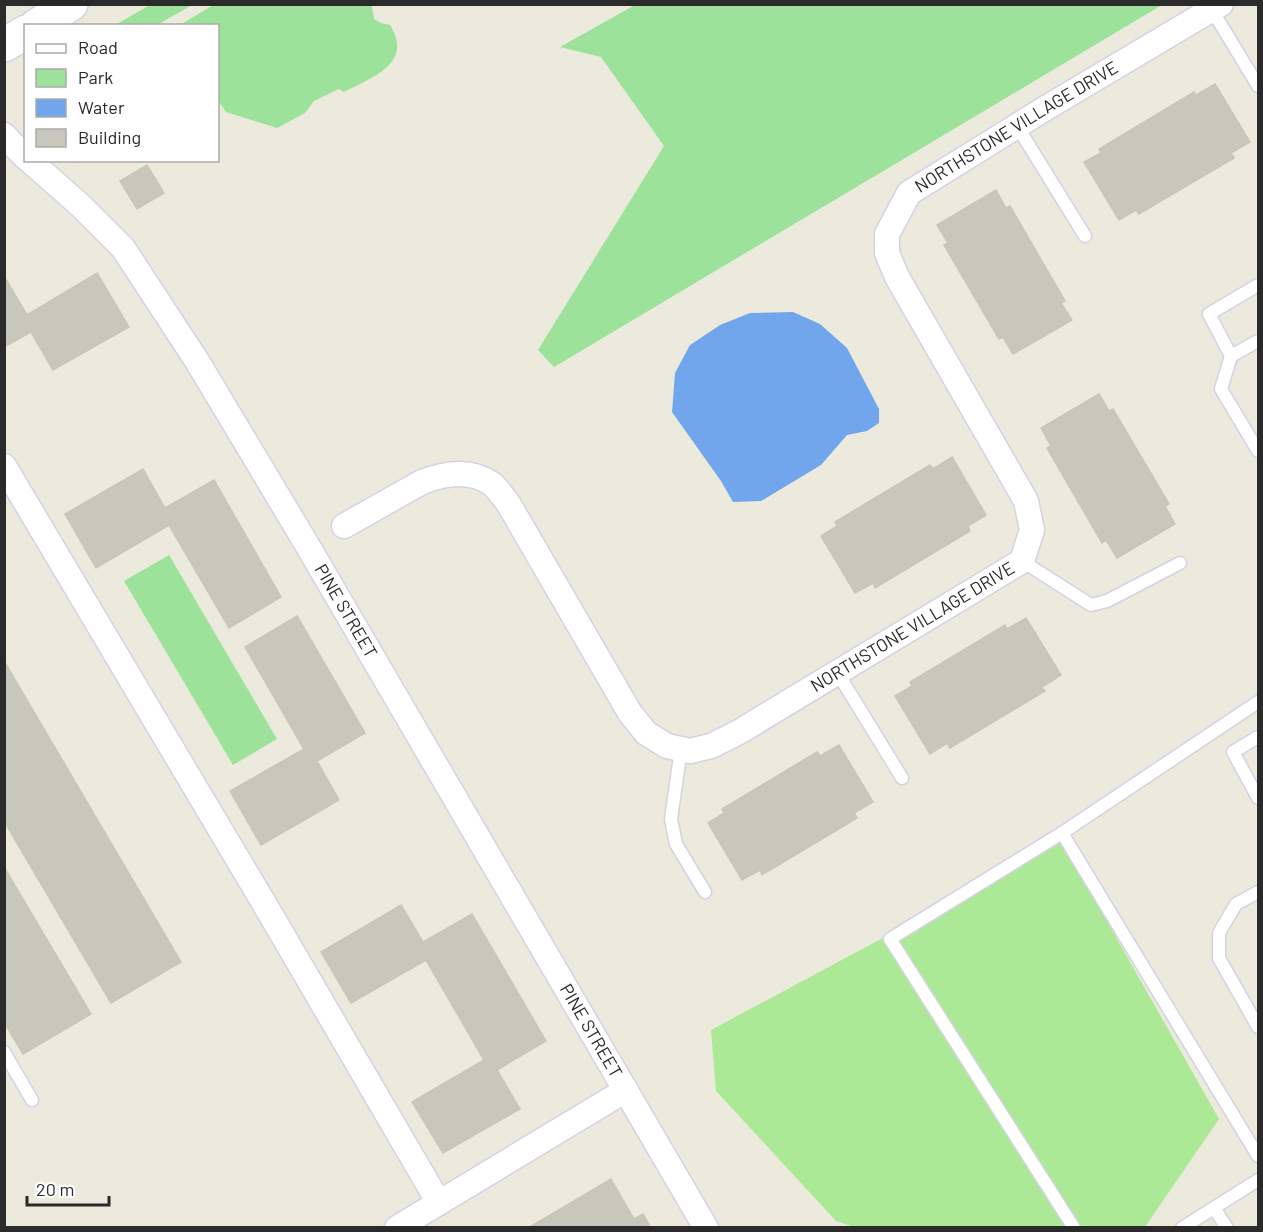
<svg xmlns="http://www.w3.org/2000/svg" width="1263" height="1232" viewBox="0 0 1263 1232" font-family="Barlow,sans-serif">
	<rect width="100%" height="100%" fill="#eceadd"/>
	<g fill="#9ce29a">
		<path d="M150,5V4L192,5L157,25H115Z"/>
		<path d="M213,5H373L372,7L374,19L381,23L390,25C414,64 372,77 344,92L339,89L314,101L305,113L277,128L226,112L218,100V26L180,25Z"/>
		<path d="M635,5L636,4L1162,5L554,367L538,350L664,146L601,57L560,47Z"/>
		<path d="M169,555L277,739L233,765L124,581Z"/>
	</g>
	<path fill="#ace996" d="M1062,842L1219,1119L1145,1227H854L836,1221L716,1091L711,1030Z"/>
	<path fill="#71a5ec" d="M793,312L820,324L847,348L879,409V423L867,431L847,435L821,465L761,501L733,502L721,481L672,412L675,373L690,345L720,325L750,313Z"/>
	<g fill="#c7c7bb" stroke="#c8c7b6" stroke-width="1.5">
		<path d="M1215,84L1250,142L1231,153L1234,158L1139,214L1136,210L1119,220L1084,162L1101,153L1099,149L1194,92L1196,95Z"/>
		<path d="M147,165L164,193L137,209L120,181Z"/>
		<path d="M996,190L1006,208L1010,206L1065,301L1061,303L1072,320L1013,354L1003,337L999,339L944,245L948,243L937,225Z"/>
		<path d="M97,273L129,327L53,370L31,332L4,347V276L27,315Z"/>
		<path d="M1099,394L1109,411L1113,409L1169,504L1165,506L1175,524L1117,558L1106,540L1102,543L1047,448L1051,446L1041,428Z"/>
		<path d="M952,457L986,515L968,526L970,531L875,588L873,583L855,593L821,536L837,526L835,522L930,465L933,469Z"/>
		<path d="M143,469L165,508L214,480L281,597L229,628L169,525L96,568L65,514Z"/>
		<path d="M297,616L365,733L317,761L339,800L261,845L230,791L304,749L245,647Z"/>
		<path d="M1026,618L1061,675L1042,687L1045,691L950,748L947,743L930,754L895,696L912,686L910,682L1005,625L1007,629Z"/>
		<path d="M4,661L181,962L111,1003L4,821Z"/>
		<path d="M839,745L873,802L854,813L857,818L762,875L760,870L742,880L708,823L724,813L722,809L817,752L820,756Z"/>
		<path d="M4,867L91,1014L23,1054L4,1022Z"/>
		<path d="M401,905L423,942L472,914L546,1041L497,1070L520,1109L443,1153L412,1102L484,1060L426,960L351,1003L321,952Z"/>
		<path d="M611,1179L634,1219L643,1214L651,1228H528Z"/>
	</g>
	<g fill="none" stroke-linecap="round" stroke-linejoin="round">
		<g stroke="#d4d2e3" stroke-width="15">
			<g id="service">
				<path d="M1212,10L1258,86"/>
				<path d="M1017,126L1085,236"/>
				<path d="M1258,285L1209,314L1231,356L1221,389L1258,451"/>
				<path d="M1231,356L1258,341"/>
				<path d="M1022,561L1091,605L1107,601L1180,563"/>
				<path d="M837,672L902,778"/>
				<path d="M1258,737L1233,752L1258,798"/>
				<path d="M681,749L671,819L676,844L705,892"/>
				<path d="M1062,833L1258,1156"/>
				<path d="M1258,892L1236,904L1219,933V958L1258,1027"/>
				<path d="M4,1052L32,1100"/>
				<path d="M1214,1208L1227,1228"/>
				<path d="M1074,1228L890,939L1062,833L1258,702"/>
				<path d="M1182,1228L1258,1180"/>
			</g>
		</g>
		<g stroke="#d4d2e3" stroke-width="27">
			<g id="minor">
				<path d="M4,135L26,158"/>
				<path id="s1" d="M29,160L81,206L123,248L197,361L306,543L706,1228"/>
				<path d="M4,466L268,910L439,1203"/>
				<path id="s2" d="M344,526L422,482C445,473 471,469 492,484C498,489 503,497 508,503L630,713L646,733L667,746L690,751L711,746L739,732L1022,561L1032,530L1026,501L897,277L887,253V234L909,193L1041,111L1221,4"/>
				<path d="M397,1228L626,1090"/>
			</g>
		</g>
		<g stroke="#d4d2e3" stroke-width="36">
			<g id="secondary">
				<path d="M36,26L71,4"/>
				<path d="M4,45L26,32"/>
			</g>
		</g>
		<use href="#service" stroke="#fff" stroke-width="12"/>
		<use href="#minor" stroke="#fff" stroke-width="24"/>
		<use href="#secondary" stroke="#fff" stroke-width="33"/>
	</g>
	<g text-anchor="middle" stroke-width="6" stroke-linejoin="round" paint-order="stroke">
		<g font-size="18" fill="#2a2a2a" stroke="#fff">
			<text dy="6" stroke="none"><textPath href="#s2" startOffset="1426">NORTHSTONE VILLAGE DRIVE</textPath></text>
			<text dy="6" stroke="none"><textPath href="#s1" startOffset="555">PINE STREET</textPath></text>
			<text dy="6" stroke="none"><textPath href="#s2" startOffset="760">NORTHSTONE VILLAGE DRIVE</textPath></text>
			<text dy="6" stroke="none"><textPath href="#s1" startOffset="1041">PINE STREET</textPath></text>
		</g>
	</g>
	<rect width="1263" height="1232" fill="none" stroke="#2a2a2a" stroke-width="12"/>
	<rect x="24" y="24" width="195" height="138" fill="#ffffff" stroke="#aaaaaa" stroke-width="1.5"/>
	<rect x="36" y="44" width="30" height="9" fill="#ffffff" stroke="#aaaaaa" stroke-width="1.5"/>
	<text x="78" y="54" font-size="18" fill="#2a2a2a">Road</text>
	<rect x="36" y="69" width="30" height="18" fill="#9ce29a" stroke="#aaaaaa" stroke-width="1.5"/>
	<text x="78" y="84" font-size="18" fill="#2a2a2a">Park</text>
	<rect x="36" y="99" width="30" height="18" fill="#71a5ec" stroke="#aaaaaa" stroke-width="1.5"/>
	<text x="78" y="114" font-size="18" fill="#2a2a2a">Water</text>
	<rect x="36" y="129" width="30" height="18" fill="#c7c7bb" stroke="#aaaaaa" stroke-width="1.5"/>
	<text x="78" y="144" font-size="18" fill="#2a2a2a">Building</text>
	<path d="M27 1196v9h82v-9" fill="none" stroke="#2a2a2a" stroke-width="3"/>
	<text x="36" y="1196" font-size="18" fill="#2a2a2a" stroke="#ffffff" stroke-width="4.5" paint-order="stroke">20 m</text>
</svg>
